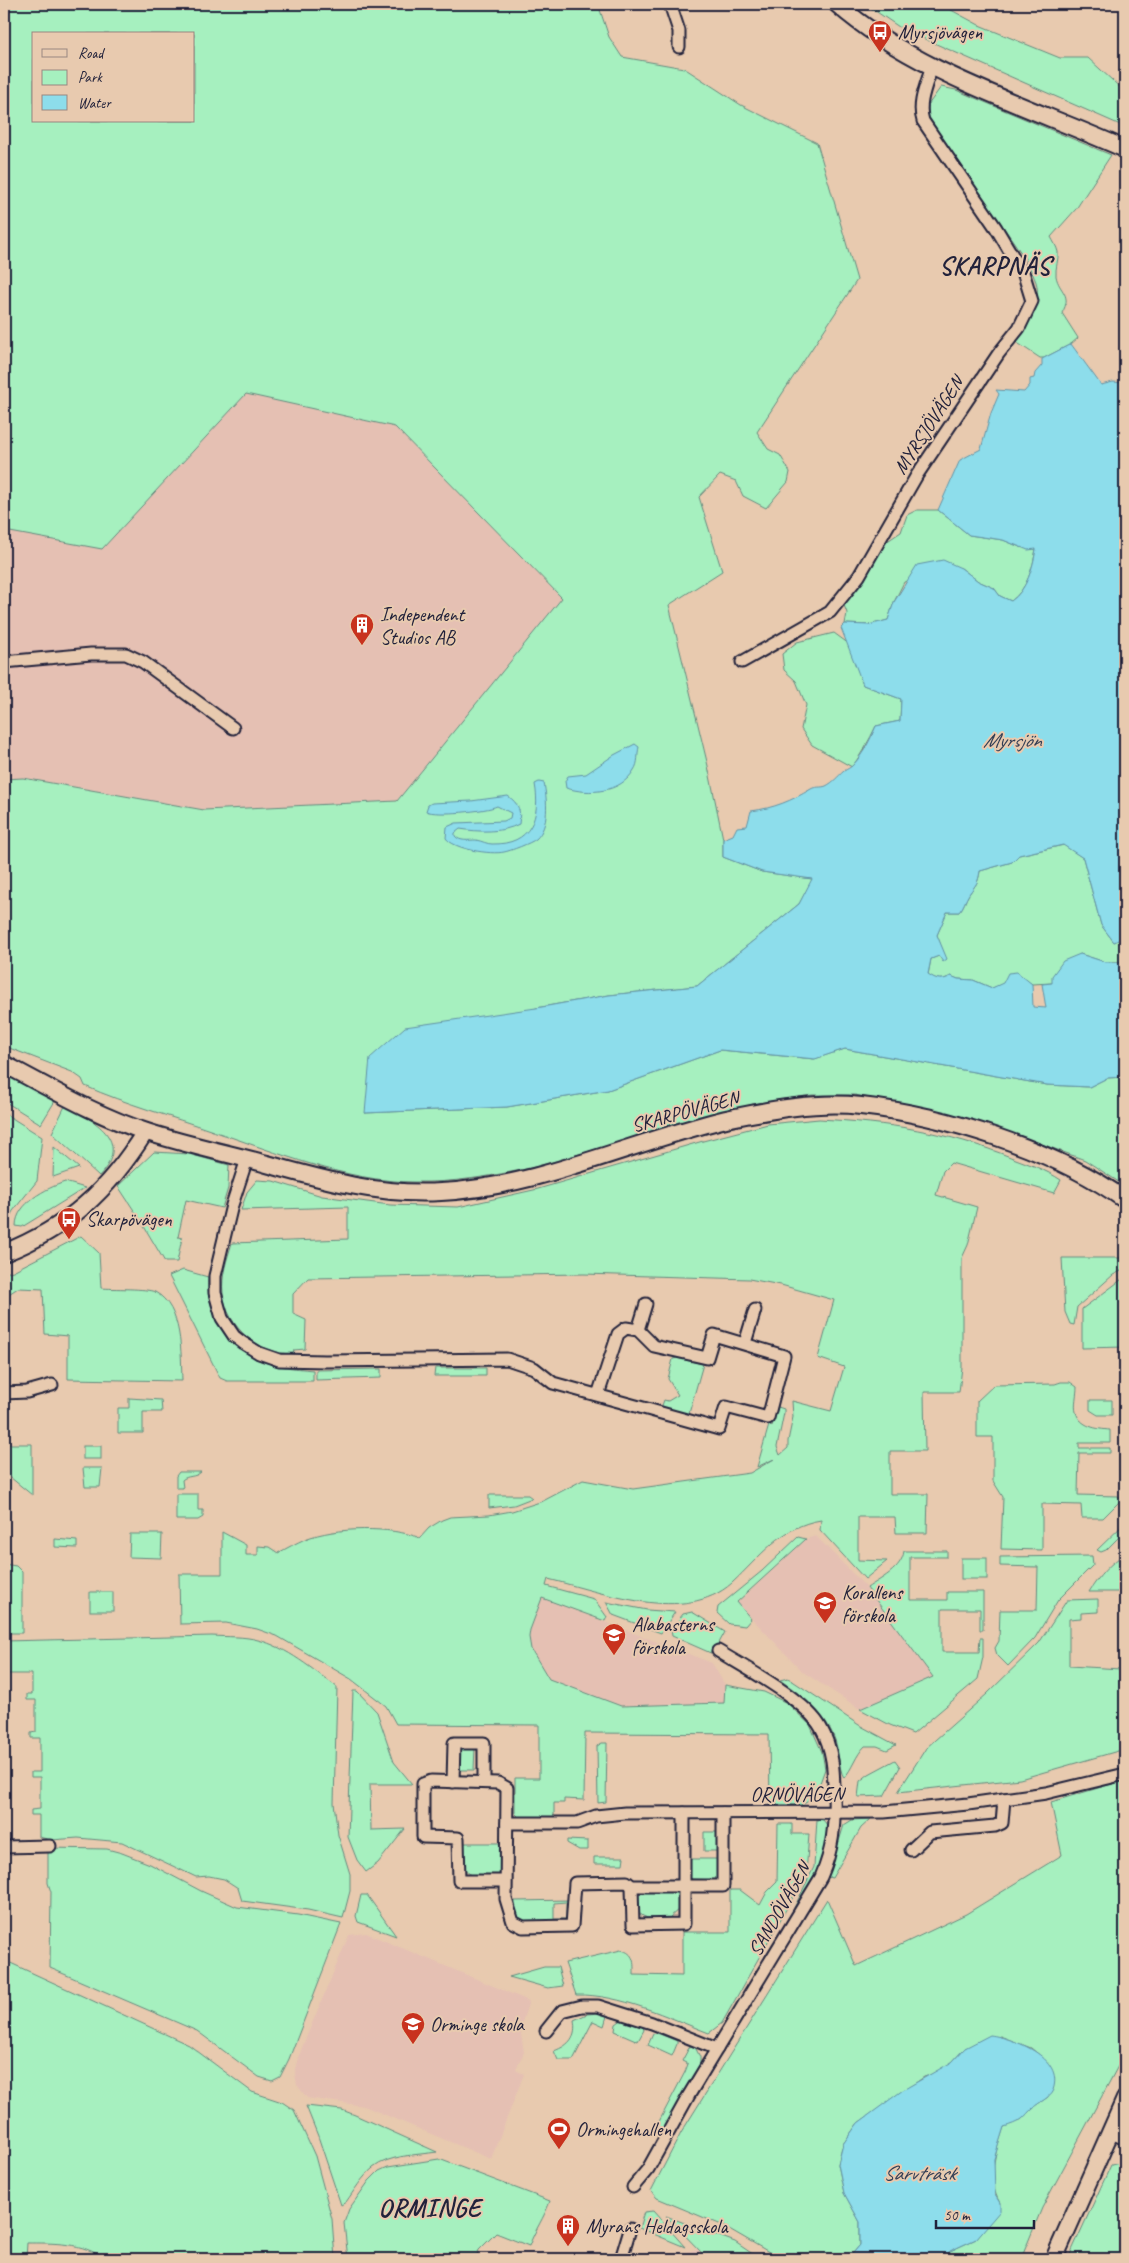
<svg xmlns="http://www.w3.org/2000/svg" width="1129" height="2263" viewBox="0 0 1129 2263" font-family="Caveat,sans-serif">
	<rect width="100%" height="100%" fill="#e8caaf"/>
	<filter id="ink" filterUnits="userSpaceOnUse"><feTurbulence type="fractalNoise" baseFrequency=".02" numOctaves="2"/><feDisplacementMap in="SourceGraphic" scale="10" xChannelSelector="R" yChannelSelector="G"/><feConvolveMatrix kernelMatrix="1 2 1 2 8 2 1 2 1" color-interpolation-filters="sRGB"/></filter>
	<g filter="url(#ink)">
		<g fill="#e5c0b3">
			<path d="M246,394L395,427L562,598L397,801L204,810L23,778L4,779V523L10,532L230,410Z"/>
			<path d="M816,1536L865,1586L934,1677L860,1709L803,1672L737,1603L806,1539Z"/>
			<path d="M542,1598L712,1663L725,1685L724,1703L621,1706L549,1679L531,1649L529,1637L530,1630Z"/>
			<path d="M366,1933L529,2001L520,2028L524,2052L516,2070L524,2074L491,2159L364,2106L307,2098L297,2085L295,2073L301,2050L349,1935Z"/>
			<path d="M699,2248L705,2256L711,2259H684L686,2252Z"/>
		</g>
		<g fill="#a6f0bf" stroke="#64897d" fill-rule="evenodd">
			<path d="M4,4H598L609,37L622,57L684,68L741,105L817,143L857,280L757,432L768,449L780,455L790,472L788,482L766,508L743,496L736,481L720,475L699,497L722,571L669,605L708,766L723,839V857L762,872L813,879L799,904L697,986L609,995L536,1008L365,1113L507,1107L608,1090L720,1050L814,1059L845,1049L1047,1085L1089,1087L1107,1078L1125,1077V1186L1085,1160L1014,1134L949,1114L855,1095H812L753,1104L531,1168C492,1176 454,1183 414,1182C345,1181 278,1153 213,1131C170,1116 126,1104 85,1086L82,1079L72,1072L4,1046V779L23,778L204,810L397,801L562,598L395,427L246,394L102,549L10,532L4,523ZM34,34H194V121H34Z"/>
			<path d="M865,4H940L979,25L1060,58H1088L1125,92V127L902,29Z"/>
			<path d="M941,87L956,90L1111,155L1076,209L1051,237C1053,241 1057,247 1058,252C1059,259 1055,268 1056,276C1059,292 1073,294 1062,313L1078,338L1071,344L1044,358H1040L1016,342C1028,326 1042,302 1036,282C1034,276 1030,269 1028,263L929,118L928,105Z"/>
			<path d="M917,510H938L969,535L1003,540L1020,547L1036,549C1033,567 1027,590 1011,601L1000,596L994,588L978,581L961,568L904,582L894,602L888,620L869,625L845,624L847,613L842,600L880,546L901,532L907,515Z"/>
			<path d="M834,633L849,644L863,685L901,699L900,721L876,726C869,741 862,753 852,767L812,745L801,729L806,705L796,681L784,670L782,654L797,642Z"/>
			<path d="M1064,845L1083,858L1101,925L1114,942L1125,937V962H1105L1080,954L1052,983L1032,984L1022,978L992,988L973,980L958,979L951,976C942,981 937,980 928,975L931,959L944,954L937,935L947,912H959C964,907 965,900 969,894C976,884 978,884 980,871L1012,862L1019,855Z"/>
			<path d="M4,1074L55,1101L41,1124L4,1101Z"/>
			<path d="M65,1106C94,1120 133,1140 99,1176L52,1133Z"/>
			<path d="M4,1113L42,1137L37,1181L13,1211L4,1227Z"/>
			<path d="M819,1119C890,1123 945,1131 1013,1158C1029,1164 1046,1170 1061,1180L1054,1193L951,1163L943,1171L936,1195L977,1207L968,1245L962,1258V1367L959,1392H924L925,1451H890V1494H928L927,1533H896L895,1517H858V1560L887,1561L865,1579L820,1530L821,1520C781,1526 760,1557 732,1583C685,1625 602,1592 548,1579L546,1586L594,1599L607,1617L605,1621L542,1598L530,1630L529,1637L531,1649L549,1679L621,1706L724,1703L725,1685L764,1692L787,1703L810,1725L822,1752L825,1769L820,1783L807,1802L801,1805L770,1804L769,1734L585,1733L584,1800L564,1799V1803H554V1817L520,1818L515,1813V1778H539V1725L396,1724L386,1706L351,1679L277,1636L257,1629L226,1623L180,1624L179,1574H222V1532L246,1545V1555H258V1546L269,1547L278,1553C287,1548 296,1543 305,1539C336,1527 391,1526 420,1538L429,1528L442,1520L450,1517L489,1515L512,1511L543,1501L583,1480L633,1489L750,1473L774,1459L757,1467L769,1425L772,1426L778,1407L784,1409V1413L777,1447L780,1455L788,1448V1441L793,1417L792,1401L831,1411L844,1367L818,1358L834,1300L781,1285L749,1279L584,1274L308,1278L293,1294V1314L306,1320L305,1349L294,1350L293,1354C259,1354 227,1328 223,1293C221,1276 227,1259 232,1243L348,1239V1207L241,1210L247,1192L257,1180L273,1181L322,1196L390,1205L458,1207L538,1189L703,1141L768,1124Z"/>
			<path d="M54,1147L79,1168L53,1177Z"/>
			<path d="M154,1152L189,1154L229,1165L228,1188L222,1208L186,1200L178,1237L182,1238L177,1262H165L139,1218L118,1186Z"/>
			<path d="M65,1182L85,1188L22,1227L16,1226C16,1203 47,1188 65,1182Z"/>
			<path d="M81,1236L99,1253L101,1288C112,1289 147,1288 155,1292C183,1307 181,1354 182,1381L68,1379V1336L45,1334L43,1289L18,1288L4,1297V1273L13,1271Z"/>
			<path d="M1062,1258H1125V1269L1113,1275L1077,1307L1074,1325L1070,1324L1065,1312Z"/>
			<path d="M183,1270L208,1277C205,1311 226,1344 256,1359C273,1367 294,1368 313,1370V1381H227L220,1378L169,1276Z"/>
			<path d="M1125,1277V1347L1082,1348V1309Z"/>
			<path d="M677,1358L703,1364L688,1417L661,1408L664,1400L668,1401L678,1395L668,1379L673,1359Z"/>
			<path d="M435,1368H486V1376H434Z"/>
			<path d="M381,1369V1378L316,1380V1370Z"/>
			<path d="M1061,1382H1070L1077,1387C1077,1394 1074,1405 1076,1412C1080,1427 1097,1429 1110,1430V1443H1079V1448H1110V1453H1079L1078,1495L1118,1496L1122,1499L1103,1518H1082L1081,1505L1042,1504V1550L1001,1549L1003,1497L993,1481V1437H977V1401L994,1385L1055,1384Z"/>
			<path d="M129,1398L161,1400L162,1412H143V1433H118V1408H129Z"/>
			<path d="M1090,1400H1112V1415H1098L1090,1410Z"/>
			<path d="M4,1444H32V1495L5,1473Z"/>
			<rect x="83" y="1446" width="18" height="13"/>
			<path d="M83,1468H102L100,1487H85Z"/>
			<path d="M179,1472H201C195,1478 187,1475 182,1480L183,1488H176V1476Z"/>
			<path d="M176,1494H198V1510H203V1517L198,1520H176Z"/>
			<path d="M489,1495H528L532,1498L514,1505L489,1508Z"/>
			<path d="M1125,1523V1531L1106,1550L1101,1552L1097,1550Z"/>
			<path d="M130,1534H162L161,1558L129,1557Z"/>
			<path d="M798,1537L806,1539L737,1602L751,1619L745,1626L729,1624L717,1613L718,1607L762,1571Z"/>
			<path d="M55,1539L77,1541V1548L55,1547Z"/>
			<path d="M904,1551H947V1557H910V1600H947V1592H983V1630H980V1609H942V1652H979L980,1638H983V1657L978,1679L913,1734L890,1725L860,1709L933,1677L867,1588C880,1579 902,1569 904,1551Z"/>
			<path d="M1125,1554V1579L1121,1592H1089C1099,1576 1109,1564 1125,1554Z"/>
			<path d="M1092,1556L1093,1565L1058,1600L1035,1638L1008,1666L997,1655L995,1648L999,1641L1000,1610H1037L1038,1567L1000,1566V1557Z"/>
			<rect x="961" y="1558" width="26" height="21"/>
			<path d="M4,1564L16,1566L22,1572V1633H4Z"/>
			<rect x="90" y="1592" width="23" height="19"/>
			<path d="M1098,1599V1612L1081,1613V1618L1069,1619V1666L1121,1669L1123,1643L1125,1642V1749L1020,1779L898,1792L926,1748L987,1694L1039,1643L1067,1600Z"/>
			<path d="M606,1602L647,1610L675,1612L661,1633L613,1615Z"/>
			<path d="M692,1612L725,1632L713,1654L672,1636L671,1630L683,1614Z"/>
			<path d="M212,1636C227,1637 244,1636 258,1640C287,1647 313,1670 337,1687L334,1803L338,1835L350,1874V1891L343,1918L308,1910L242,1901L238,1888L224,1879L209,1876L196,1877L122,1842L78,1838L51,1840L39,1837V1815H31V1810L40,1809V1777H31V1772H40V1738H31V1733L36,1732V1700H27V1694H32V1674H4V1641Z"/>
			<path d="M788,1678L859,1725L896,1745L887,1750L877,1746H865C855,1756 853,1768 844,1778C838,1766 839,1752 835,1740C825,1712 803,1696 780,1680Z"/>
			<path d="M353,1691H357L377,1712L394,1762L412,1784H370L371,1830L405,1829L378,1863L366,1872L357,1860L348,1837Z"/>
			<path d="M602,1743H607L606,1802L598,1803L597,1746Z"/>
			<path d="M459,1747H475L474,1770H459Z"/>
			<path d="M895,1760L900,1767L884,1796L858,1797L860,1781L869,1774Z"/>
			<path d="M1125,1780V2053L1042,2208L1021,2259H944L950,2251L976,2239L1000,2203C986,2180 996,2150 1004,2127L1022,2119L1033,2107L1048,2097L1043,2058L1031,2048L1000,2036L965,2048L952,2062L936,2073L924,2077L858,2123L843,2144L838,2164L844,2193L860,2222V2245L848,2259H781L724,2226L657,2198L651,2191L681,2133L827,1899L856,1966L966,1914L1062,1855L1051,1802Z"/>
			<path d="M817,1819L823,1820L828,1826C826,1858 812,1882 796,1910L794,1908L814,1867Z"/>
			<path d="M871,1819L861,1828L832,1878L828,1877L844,1825L852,1820Z"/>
			<path d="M778,1824H792V1834H809L806,1874L722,2023L709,2033C667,2017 621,1994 576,1995L565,1963L621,1950C635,1953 634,1963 634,1975L682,1976V1932H730V1890H740L760,1905L767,1892L777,1882Z"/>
			<path d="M704,1832H720L719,1851H704Z"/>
			<path d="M567,1840L588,1841V1850H579L567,1843Z"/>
			<path d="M462,1843H503L501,1872L496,1877C464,1876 463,1876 462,1843Z"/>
			<path d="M48,1848L107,1849L122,1853L150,1864L201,1891L237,1907L298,1915L341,1924L289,2059L280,2077L272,2081L259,2077L197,2031L50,1968L51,1892L48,1883Z"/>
			<path d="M594,1857H624L623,1864H594Z"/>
			<path d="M689,1859H721L718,1880L692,1879L690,1877Z"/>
			<path d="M678,1890L681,1907L668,1919C656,1919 646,1921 637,1911L638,1896L642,1892Z"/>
			<path d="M361,1895H367L396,1936L358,1922L356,1916Z"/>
			<path d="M571,1900V1918L566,1922H522L515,1912V1901ZM566,1902V1919H554V1903Z"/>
			<path d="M4,1960L189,2045L252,2092L282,2102L294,2110L315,2156L332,2219L335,2259H104C84,2242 52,2243 27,2243L26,2259H4Z"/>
			<path d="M544,1967H558L563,1986L548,1988L509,1977Z"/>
			<path d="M600,2013L607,2016L604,2026L593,2021L573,2060H558L554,2051C570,2045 577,2036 574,2020L587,2014Z"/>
			<path d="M623,2019L643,2027L644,2030L638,2041L615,2031L616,2024Z"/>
			<path d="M657,2033L677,2041V2044L672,2056L648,2045L653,2034Z"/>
			<path d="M690,2046L695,2047L700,2057V2064L659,2136L652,2135L685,2072L688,2064L682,2061Z"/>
			<path d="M306,2106L342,2110L355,2115L437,2152C417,2155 389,2155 373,2168C362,2177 354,2191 346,2202L341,2205L318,2136Z"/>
			<path d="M439,2159L550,2201C544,2218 535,2230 529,2246L496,2233L479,2250L475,2259H348L344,2223L349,2209L369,2181L379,2171L388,2167Z"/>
			<path d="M1125,2162V2259H1068L1111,2165Z"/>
			<path d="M653,2211L685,2247L639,2228L644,2212Z"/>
			<path d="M666,2216L735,2242L760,2259H711L705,2256Z"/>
		</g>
		<g fill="#8dddeb" stroke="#6292a5">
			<path d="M1071,344L1101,385L1113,382L1125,383V937L1114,942L1101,925L1083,858L1063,845L1019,855L1012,862L980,871C978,884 976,884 969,894C965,900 964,907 959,912H947L937,935L947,959L943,962L939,956L931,959L928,974C937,980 942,981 951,976L958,979L973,980L992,988L1003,983L1008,973L1017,972L1032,984L1033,1007L1046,1008L1042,984L1052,983V976L1063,961L1080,954L1105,962H1125V1077L1107,1078L1089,1087L1047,1085L845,1049L815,1059L720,1050L608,1090L507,1107L365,1113L370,1058L405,1027L536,1008L609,995L697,986L799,904L812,879L762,872L723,857V839L733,835L737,827L747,826L751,811C774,808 791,801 811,789C816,786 821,788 826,786C834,782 838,776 844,771C847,769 850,768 853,765C864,753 870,740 876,726L900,721L901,699L863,685L841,628L845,624L869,625L888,620L894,602L917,565L943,560L961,568L978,581L994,588L1000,596L1011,601C1027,590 1033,567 1036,549L1028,550L1003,540L969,535L938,510L960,460L981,449L991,413L999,394L996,390L1024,392L1030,385V379L1034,378L1035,373L1042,365V359Z"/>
			<path d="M635,744L639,747C637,754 639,763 634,770C621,793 589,795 566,788L565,781L568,776L586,774L614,755Z"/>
			<path d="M539,782L544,783C547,800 550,826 536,839C531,843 510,851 504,852C491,855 453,849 446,838L447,827L456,823L504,821L510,818L511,813L497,806C487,811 436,816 426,811L428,805L432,803L471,801L508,796C519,804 521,810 519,824C502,833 479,832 460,829L455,833V836C460,842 469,840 476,840C482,841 487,844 492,844C531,845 541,817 535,784Z"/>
			<path d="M990,2035C1013,2038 1065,2057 1053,2090C1049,2099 1040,2101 1033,2108C1029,2111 1026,2116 1022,2119C1017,2123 1010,2125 1004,2127L994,2159L995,2195L1000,2203V2211L976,2239L950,2251L944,2259H848L860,2245V2222L844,2193L838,2164L843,2144L858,2123L903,2090L952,2062L965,2048Z"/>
		</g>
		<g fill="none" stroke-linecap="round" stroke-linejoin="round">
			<g stroke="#22223b" stroke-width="15">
				<g id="street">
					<path d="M670,4L679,31V47"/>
					<path d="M4,662L91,654H126L143,662L233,728"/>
					<path d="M742,662L830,612L859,576L917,475L999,353L1019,328L1032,301L1024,275L996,228L923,121C917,103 927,84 932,66"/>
					<path d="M247,1159L232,1205L215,1276V1293L222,1318L234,1336L243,1343L259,1353L279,1360L325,1361L507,1359L534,1368L553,1383L719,1429L726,1407L768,1418L784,1356L714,1335L707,1358L654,1346L638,1330L626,1328L618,1334L598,1395"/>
					<path d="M638,1330L646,1304"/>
					<path d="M745,1343L755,1310"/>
					<path d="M4,1393L27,1392L52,1385"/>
					<path d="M453,1782L454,1743H484V1782"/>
					<path d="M507,1823H577L596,1816L625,1813L884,1812L968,1804L1046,1793L1125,1774"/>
					<path d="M4,1847L50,1846"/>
					<path d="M911,1850L930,1832L995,1826L1002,1823L1004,1799"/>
					<path d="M505,1881H459L458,1838L423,1837V1784L431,1781L498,1783L507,1788L506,1899L513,1922L523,1927L572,1926L575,1883L627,1882L632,1886H723V1813"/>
					<path d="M632,1886L633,1925L684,1924V1813"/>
					<path d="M546,2031L562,2011L582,2006H598L652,2023L717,2049"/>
					<path d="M1109,2132L1125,2139"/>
					<path d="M633,2187L648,2169L689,2095L821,1877C833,1850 835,1825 834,1795C834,1772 833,1749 821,1728C805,1699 747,1669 718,1651"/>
					<path d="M621,2259L630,2229"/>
				</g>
			</g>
			<g stroke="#22223b" stroke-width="20">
				<g id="secondary">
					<path d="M837,4C915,73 1031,107 1125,149"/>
					<path d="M4,1064C50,1088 97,1116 147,1132C187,1145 227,1153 267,1164C324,1180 381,1196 441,1192C539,1187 631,1142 726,1119C769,1110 817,1101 861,1106C945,1115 1056,1150 1125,1200"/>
					<path d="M4,1253C69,1227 108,1191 145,1132"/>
					<path d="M1054,2259L1125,2099"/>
				</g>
			</g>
			<use href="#street" stroke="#e8caaf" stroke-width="11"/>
			<use href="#secondary" stroke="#e8caaf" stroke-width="16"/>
		</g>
	</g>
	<defs>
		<g id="bus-pin" transform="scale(1.25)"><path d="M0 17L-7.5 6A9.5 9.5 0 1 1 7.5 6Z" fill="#c8321e" stroke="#e8caaf"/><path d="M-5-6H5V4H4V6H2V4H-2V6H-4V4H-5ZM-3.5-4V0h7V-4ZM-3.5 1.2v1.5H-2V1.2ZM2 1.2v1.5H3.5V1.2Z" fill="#fff"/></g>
		<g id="building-pin" transform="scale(1.25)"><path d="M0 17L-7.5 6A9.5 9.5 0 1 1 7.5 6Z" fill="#c8321e" stroke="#e8caaf"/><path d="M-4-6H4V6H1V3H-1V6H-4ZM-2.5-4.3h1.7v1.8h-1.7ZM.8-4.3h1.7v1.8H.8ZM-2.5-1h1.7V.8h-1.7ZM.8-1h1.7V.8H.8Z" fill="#fff"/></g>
		<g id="school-pin" transform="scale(1.25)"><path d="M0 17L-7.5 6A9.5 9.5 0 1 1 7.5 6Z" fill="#c8321e" stroke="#e8caaf"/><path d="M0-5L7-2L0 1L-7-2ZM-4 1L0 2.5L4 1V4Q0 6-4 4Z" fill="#fff"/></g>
		<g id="stadium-pin" transform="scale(1.25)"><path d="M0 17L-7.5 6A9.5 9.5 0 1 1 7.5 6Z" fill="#c8321e" stroke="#e8caaf"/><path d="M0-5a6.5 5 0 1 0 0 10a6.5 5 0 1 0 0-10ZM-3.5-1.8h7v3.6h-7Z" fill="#fff"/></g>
	</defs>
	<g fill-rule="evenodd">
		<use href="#bus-pin" x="880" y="32"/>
		<use href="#building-pin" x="362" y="625"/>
		<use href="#bus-pin" x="69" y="1219"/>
		<use href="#school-pin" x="825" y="1603"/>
		<use href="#school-pin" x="614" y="1635"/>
		<use href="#school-pin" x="413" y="2024"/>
		<use href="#stadium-pin" x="559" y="2129"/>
		<use href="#building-pin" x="568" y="2226"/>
	</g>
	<g text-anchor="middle" stroke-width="4" stroke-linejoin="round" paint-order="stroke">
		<g font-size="20" fill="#22223b" stroke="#e8caaf" text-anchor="start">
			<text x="898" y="39">Myrsjövägen</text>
			<text x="380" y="621">Independent<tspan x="380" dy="23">Studios AB</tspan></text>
			<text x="86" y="1226">Skarpövägen</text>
			<text x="842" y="1599">Korallens<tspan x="842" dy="23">förskola</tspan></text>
			<text x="632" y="1631">Alabasterns<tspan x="632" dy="23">förskola</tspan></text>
			<text x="430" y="2031">Orminge skola</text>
			<text x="576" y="2136">Ormingehallen</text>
			<text x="586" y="2233">Myrans Heldagsskola</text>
		</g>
		<g font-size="20" fill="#22223b" stroke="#e8caaf">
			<text transform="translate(928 425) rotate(-57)" y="7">MYRSJÖVÄGEN</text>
			<text transform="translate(685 1111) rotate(-15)" y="7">SKARPÖVÄGEN</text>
			<text x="797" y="1801">ORNÖVÄGEN</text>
			<text transform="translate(779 1909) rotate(-60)" y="7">SANDÖVÄGEN</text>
		</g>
		<g font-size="21" font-style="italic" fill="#323e55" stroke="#e8caaf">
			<text x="1012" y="747">Myrsjön</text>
			<text x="919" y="2180">Sarvträsk</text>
		</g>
		<g font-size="25" font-weight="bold" letter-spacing="1" fill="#22223b" stroke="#e8caaf">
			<text x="995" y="274">SKARPNÄS</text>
			<text x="430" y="2216">ORMINGE</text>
		</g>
	</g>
	<rect width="1129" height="2263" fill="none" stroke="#e8caaf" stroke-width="20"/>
	<rect x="10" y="10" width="1109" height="2243" fill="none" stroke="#22223b" stroke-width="2" filter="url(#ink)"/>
	<rect x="32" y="32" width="162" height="90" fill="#e8caaf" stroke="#998781"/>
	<rect x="42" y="49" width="25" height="8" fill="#e8caaf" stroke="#998781"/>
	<text x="78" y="58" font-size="15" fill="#22223b">Road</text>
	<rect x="42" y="70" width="25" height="15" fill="#a6f0bf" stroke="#998781"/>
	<text x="78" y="82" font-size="15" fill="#22223b">Park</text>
	<rect x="42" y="95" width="25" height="15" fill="#8dddeb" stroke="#998781"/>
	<text x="78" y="108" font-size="15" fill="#22223b">Water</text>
	<path d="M936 2220v8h98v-8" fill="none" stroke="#22223b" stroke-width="2.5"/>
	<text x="944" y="2220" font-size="15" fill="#22223b" stroke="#e8caaf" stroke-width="4" paint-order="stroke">50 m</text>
</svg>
